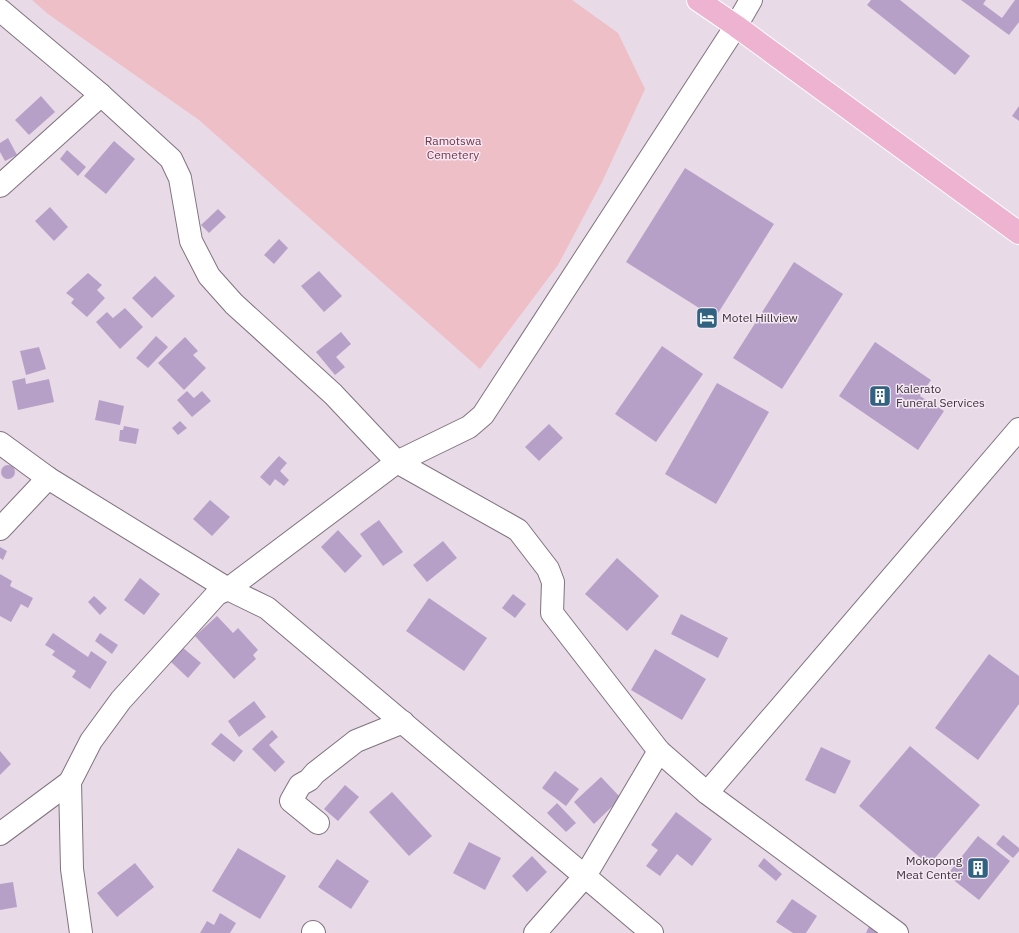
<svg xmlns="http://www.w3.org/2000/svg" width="1019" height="933" viewBox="0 0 1019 933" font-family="'IBM Plex Sans',sans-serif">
	<rect width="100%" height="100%" fill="#e9dae7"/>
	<path fill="#eebfc6" d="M32,0H572L618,33L645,89L602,182L558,265L480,369L199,120L48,14Z"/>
	<g fill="#b7a0c7">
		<path d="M871,0H900L970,56L955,75L867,5Z"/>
		<path d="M961,0H986L983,4L1002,18L1015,0H1019V22L1009,35Z"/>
		<path d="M41,96L55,112L29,135L15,120Z"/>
		<path d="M1019,106V121L1012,116Z"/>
		<path d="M8,138L17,155L5,161L0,152V143Z"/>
		<path d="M114,141L135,159L106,194L84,176Z"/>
		<path d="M67,150L86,167L78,176L60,159Z"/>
		<path d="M685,168L774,224L715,318L626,262Z"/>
		<path d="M50,207L68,227L54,241L35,221Z"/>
		<path d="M218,209L226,217L209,233L201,225Z"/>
		<path d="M279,239L288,248L274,264L264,255Z"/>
		<path d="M794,262L843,294L782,389L733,358Z"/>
		<path d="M319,271L342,296L324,312L301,286Z"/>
		<path d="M88,273L102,285L97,290L105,298L87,317L71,303L74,299L66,293Z"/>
		<path d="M155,276L175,296L152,318L132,298Z"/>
		<path d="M125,308L143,327L120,349L96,322L107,312L113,318Z"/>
		<path d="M341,332L351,344L336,357L345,367L335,375L316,352Z"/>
		<path d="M156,336L168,347L148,368L136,358Z"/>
		<path d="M185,337L198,351L193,355L206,368L184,390L158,363Z"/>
		<path d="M875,342L931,380L920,396L944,411L918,450L839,396Z"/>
		<path d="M662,346L703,374L656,442L615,414Z"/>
		<path d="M39,347L46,369L26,375L20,351Z"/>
		<path d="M25,378L26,384L49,379L54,402L18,410L12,381Z"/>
		<path d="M717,383L769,412L716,504L665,474Z"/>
		<path d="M187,391L194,398L202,391L211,401L192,417L177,400Z"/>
		<path d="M99,400L124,406L120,425L95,420Z"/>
		<path d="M180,421L187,428L178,435L172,428Z"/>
		<path d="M549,424L563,438L539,461L525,447Z"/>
		<path d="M124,426L139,429L136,444L119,441L120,430H123Z"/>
		<path d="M279,456L287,463L280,471L289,480L284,486L275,479L270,486L260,477Z"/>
		<circle cx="8" cy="472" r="7"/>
		<path d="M210,500L230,517L212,536L193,519Z"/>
		<path d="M379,520L403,552L383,566L360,534Z"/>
		<path d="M338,530L362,556L345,573L321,547Z"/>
		<path d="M443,541L457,558L427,582L413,565Z"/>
		<path d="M0,547L7,551L3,560L0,558Z"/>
		<path d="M617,558L659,596L627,631L585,594Z"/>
		<path d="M0,574L12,581L10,586L33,598L28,608L21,604L11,622L0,616Z"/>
		<path d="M140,578L160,594L144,615L124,600Z"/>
		<path d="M513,594L526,604L515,618L502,608Z"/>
		<path d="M94,596L107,608L100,615L88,602Z"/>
		<path d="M429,598L487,638L464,671L406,631Z"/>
		<path d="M681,614L728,638L718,658L671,634Z"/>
		<path d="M217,616L233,633L238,628L258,650L253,655L256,659L234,679L195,636Z"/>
		<path d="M53,633L88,657L91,651L107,662L90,689L72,677L76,671L52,655L55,651L45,645Z"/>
		<path d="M100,633L118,645L112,654L95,641Z"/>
		<path d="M182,647L201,663L188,678L170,661Z"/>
		<path d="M655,649L706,679L682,720L631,690Z"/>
		<path d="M989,654L1019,676V704L978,760L935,728Z"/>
		<path d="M254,701L266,717L239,737L228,721Z"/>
		<path d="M272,730L278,737L269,745L285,762L275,772L252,749Z"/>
		<path d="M221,733L243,751L234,762L211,744Z"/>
		<path d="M910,746L980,805L929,865L859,806Z"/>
		<path d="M821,747L851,761L835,794L805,780Z"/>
		<path d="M0,751L11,764L0,775Z"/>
		<path d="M555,771L579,789L566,806L542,788Z"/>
		<path d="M601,777L621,798L594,824L574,802Z"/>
		<path d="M345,785L359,797L338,821L324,809Z"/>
		<path d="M392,792L432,836L409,856L369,812Z"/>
		<path d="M557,803L576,823L566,832L547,813Z"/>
		<path d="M676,812L712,839L692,866L677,854L660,876L646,866L658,850L651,845Z"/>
		<path d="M1003,835L1019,848V851L1013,858L996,844Z"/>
		<path d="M978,836L1010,861L979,900L947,875Z"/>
		<path d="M469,842L501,858L485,890L453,873Z"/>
		<path d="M238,848L286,876L260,919L212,891Z"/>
		<path d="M532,856L547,872L527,892L512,876Z"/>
		<path d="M764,858L782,874L776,881L758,866Z"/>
		<path d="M337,859L369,881L351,909L318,887Z"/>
		<path d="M135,863L154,887L117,917L97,893Z"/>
		<path d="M13,882L17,907L0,910V884Z"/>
		<path d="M792,899L817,916L806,933H793L776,922Z"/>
		<path d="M220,913L236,923L230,933H200L207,921L214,925Z"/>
		<path d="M870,924L885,933H866Z"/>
	</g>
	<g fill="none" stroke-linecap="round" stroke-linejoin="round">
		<g stroke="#80737f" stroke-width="24">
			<g id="minor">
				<path d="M0,10L101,95L171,159L180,178L191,241L209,276L234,304L333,394L397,462L518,530L548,569L553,582L552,613L659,751L707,793L897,933"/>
				<path d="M0,186L101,95"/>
				<path d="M0,443L48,478L228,589L267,608L652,933"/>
				<path d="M0,529L48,478"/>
				<path d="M707,793L1019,429"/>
				<path d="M318,823L291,801L300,785L309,780L315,773L356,741L403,722"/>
				<path d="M0,834L70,782"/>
				<path d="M313,932L314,933"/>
				<path d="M81,933L72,869L70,782L91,741L121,700L217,594L228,589L397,462L469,427L483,415L736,26L751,0"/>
				<path d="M535,933L585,876L659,751"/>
			</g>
		</g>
		<g stroke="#fff" stroke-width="24">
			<path id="major" d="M698,0L736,26L1019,233"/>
		</g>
		<use href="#minor" stroke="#fff" stroke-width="22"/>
		<use href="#major" stroke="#edb3d1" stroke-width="22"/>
	</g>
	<defs>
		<g id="hotel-square" transform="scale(1.15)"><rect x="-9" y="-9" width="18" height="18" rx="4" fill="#316280" stroke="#f6e7f4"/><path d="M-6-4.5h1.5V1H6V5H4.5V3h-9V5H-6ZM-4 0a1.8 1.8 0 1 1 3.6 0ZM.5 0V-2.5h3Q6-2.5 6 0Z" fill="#fff"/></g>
		<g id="building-square" transform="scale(1.15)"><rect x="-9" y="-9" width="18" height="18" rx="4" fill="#316280" stroke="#f6e7f4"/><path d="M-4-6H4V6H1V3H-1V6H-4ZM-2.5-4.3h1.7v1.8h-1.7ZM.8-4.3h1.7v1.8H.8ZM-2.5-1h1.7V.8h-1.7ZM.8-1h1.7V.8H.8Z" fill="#fff"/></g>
	</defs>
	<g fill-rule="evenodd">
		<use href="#hotel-square" x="707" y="318"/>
		<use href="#building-square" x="880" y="396"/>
		<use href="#building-square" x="978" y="868"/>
	</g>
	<g text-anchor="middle" stroke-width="3" stroke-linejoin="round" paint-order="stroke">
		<g font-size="12" fill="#733342" stroke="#f6e7f4">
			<text x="453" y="145">Ramotswa<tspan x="453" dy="14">Cemetery</tspan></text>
		</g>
		<g font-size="12" fill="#393338" stroke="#f6e7f4" text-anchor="start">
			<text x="722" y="322">Motel Hillview</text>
			<text x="896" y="393">Kalerato<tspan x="896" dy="14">Funeral Services</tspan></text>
			<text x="962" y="865" text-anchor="end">Mokopong<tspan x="962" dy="14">Meat Center</tspan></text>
		</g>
	</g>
</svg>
